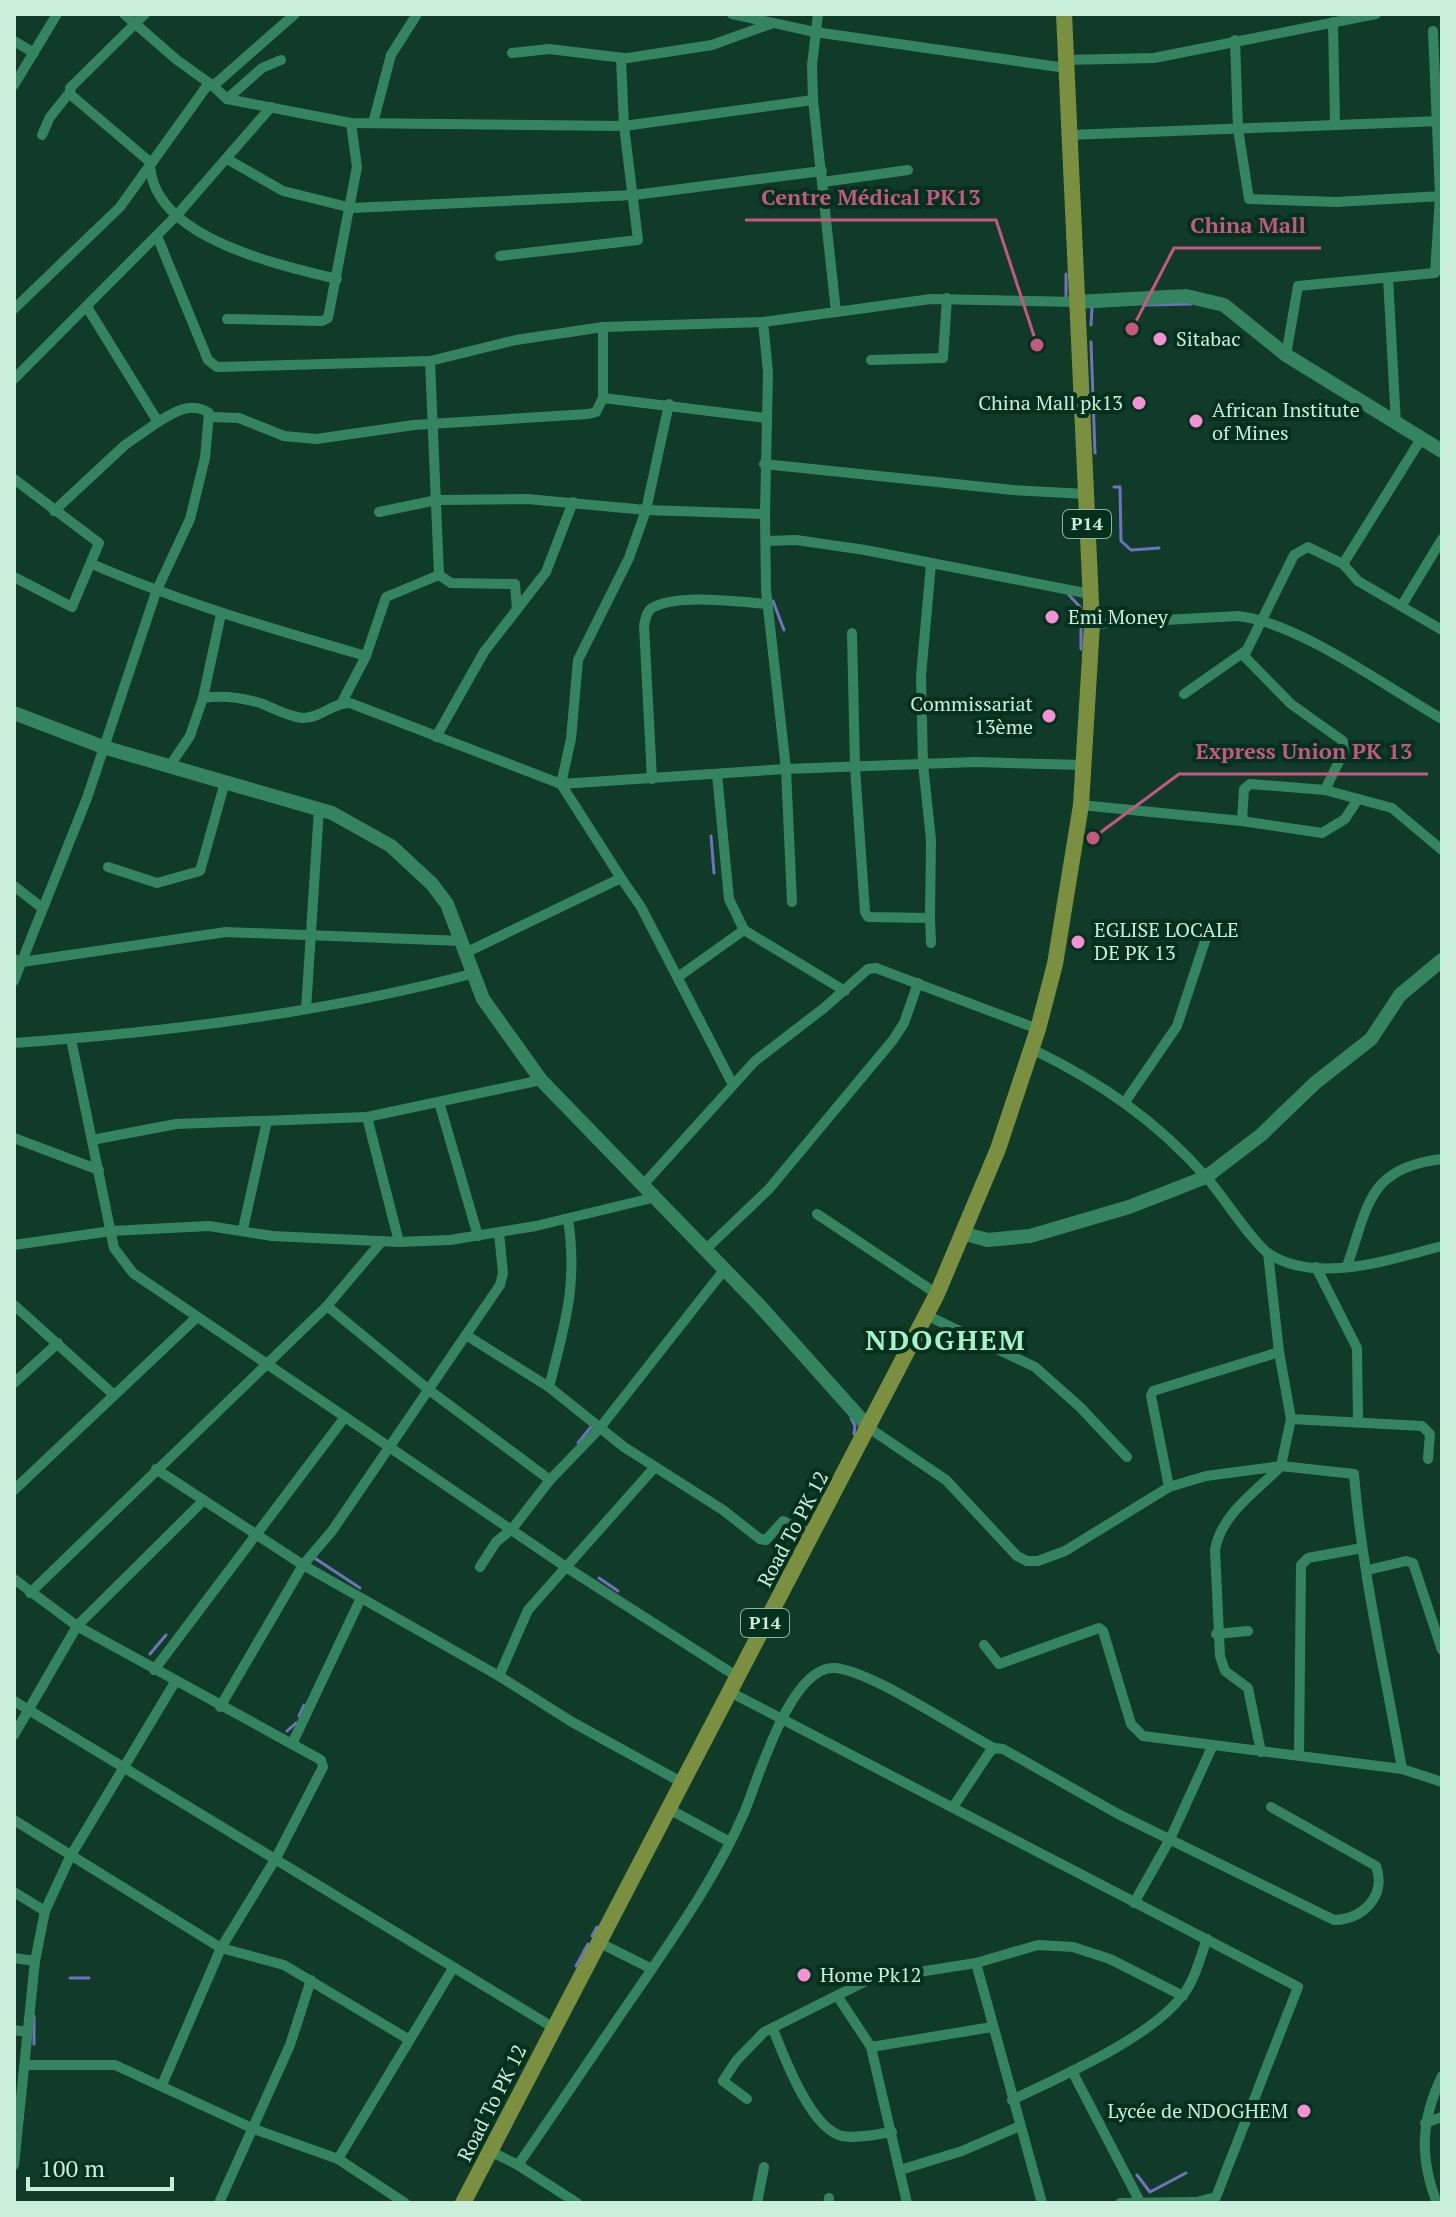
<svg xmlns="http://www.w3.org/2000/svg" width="1456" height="2217" viewBox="0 0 1456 2217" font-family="'PT Serif',serif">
	<rect width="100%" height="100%" fill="#103b28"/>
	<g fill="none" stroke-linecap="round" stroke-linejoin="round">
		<g stroke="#7072bd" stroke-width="3">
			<path d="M1066,274V298"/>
			<path d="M1146,305L1191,304"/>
			<path d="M1091,325L1092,307"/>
			<path d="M1091,342L1095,453"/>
			<path d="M1114,487H1120L1121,541L1131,550L1159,548"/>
			<path d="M1069,595L1081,608V649"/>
			<path d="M773,601L784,630"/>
			<path d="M711,836L714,873"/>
			<path d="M851,1418L855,1426L854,1434"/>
			<path d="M578,1443L591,1427"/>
			<path d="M316,1559L360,1588"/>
			<path d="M599,1578L618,1591"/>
			<path d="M150,1654L166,1635"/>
			<path d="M299,1716L304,1705"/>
			<path d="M287,1731L296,1723"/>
			<path d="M592,1936L597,1927"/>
			<path d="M576,1966L588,1944"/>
			<path d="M70,1978H89"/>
			<path d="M34,2044V2016"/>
			<path d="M1137,2175L1150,2192L1186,2173"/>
		</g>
		<g stroke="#358460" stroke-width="10">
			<path d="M124,14L177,60L209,83"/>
			<path d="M145,14L70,88L71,95L150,162C150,238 280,265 337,279"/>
			<path d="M732,14L815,32L1066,68"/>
			<path d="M818,14L812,65L813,100L836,312"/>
			<path d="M1333,22L1335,123"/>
			<path d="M1235,40L1238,129L1249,199L1336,202L1442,196"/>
			<path d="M14,41L34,53"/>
			<path d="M512,53L549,49L624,58"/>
			<path d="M1065,60L1154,58L1376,14"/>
			<path d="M14,85L57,14"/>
			<path d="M213,86L227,99L351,123L624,126L813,100"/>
			<path d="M227,99L262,68L281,60"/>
			<path d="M373,123L391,55L417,14"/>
			<path d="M42,135L50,117L70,92"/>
			<path d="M1068,135L1442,121"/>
			<path d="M227,159L283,191L352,208L634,195L822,171"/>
			<path d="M823,182L908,170"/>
			<path d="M157,236L208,360L217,367L430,361L516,340L603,327L763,322L931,299L1077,302"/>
			<path d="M500,256L638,240L624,126L621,59L712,45L773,23"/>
			<path d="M1388,278L1396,424"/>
			<path d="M14,309L120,207L209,83L213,86L295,14"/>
			<path d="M227,319L322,321L328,318L357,167L351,123"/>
			<path d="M1286,355L1298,286L1435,273L1440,196L1433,31"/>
			<path d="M871,360L943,358L947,298"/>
			<path d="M430,361L439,575"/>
			<path d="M14,379L177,215L271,107"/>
			<path d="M603,398L766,418"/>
			<path d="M211,417L239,418L284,436L316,439L414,425L588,414L596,412L603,398V327"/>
			<path d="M764,464L1013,490L1085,494"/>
			<path d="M14,479L99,543L72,607L14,577"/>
			<path d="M54,511L125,445L158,422L87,307"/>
			<path d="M379,512L437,500L527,499L646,510L765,514L768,372L763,322"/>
			<path d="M765,514L766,590L786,769L792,902"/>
			<path d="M766,541L796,540L865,550L1090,594"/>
			<path d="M92,564C182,603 273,629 366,656"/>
			<path d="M1343,564L1421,439"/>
			<path d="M439,575L451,583L515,584L517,609"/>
			<path d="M1402,605L1442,539"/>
			<path d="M1092,624L1238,616C1300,623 1386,687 1442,719"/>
			<path d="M852,633L855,767L865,912L868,917L930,918L931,943"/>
			<path d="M1184,694L1244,652"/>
			<path d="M203,698L221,614"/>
			<path d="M341,704L366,656L386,597L439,575"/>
			<path d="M436,737L484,652L546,572L573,502"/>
			<path d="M171,764L190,736L203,698C221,695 243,698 260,703C274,708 288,717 303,718C321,718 334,702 350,703L561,784L786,769L975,762L1083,765"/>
			<path d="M652,779L644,625C646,618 646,612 652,608C678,593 738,602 768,604"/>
			<path d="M1325,790L1344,751L1343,741L1291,704L1244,656L1294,555L1308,547L1343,564L1358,581L1442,630"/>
			<path d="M1081,805L1242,821L1322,833L1345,819L1358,799"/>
			<path d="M1242,821L1244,789L1250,784L1325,790L1392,808L1442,850"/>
			<path d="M108,867L157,883L200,871L225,782"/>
			<path d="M621,878L561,784L571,739L578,660L629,558L646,510L669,404"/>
			<path d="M14,886L41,907"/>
			<path d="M930,918L931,840L923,764L921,676L931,564"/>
			<path d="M744,930L845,991"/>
			<path d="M465,953L621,878L641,907L732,1083"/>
			<path d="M14,959L22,962L226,932L462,941"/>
			<path d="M678,977L744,930L729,899L717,774"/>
			<path d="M14,981L87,798L156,592L190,519L205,458L209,413C191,401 174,412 158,422"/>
			<path d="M306,1009L319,809"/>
			<path d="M71,1039L114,1248L133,1273L566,1567L736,1676"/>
			<path d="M14,1043C167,1032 323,1013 471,974"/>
			<path d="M1032,1049C1100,1082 1156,1120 1207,1178C1223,1196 1252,1242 1269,1254C1318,1285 1391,1259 1442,1246"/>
			<path d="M439,1102L478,1236"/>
			<path d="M1125,1102L1177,1026L1208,932"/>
			<path d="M367,1117L399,1242"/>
			<path d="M14,1138L99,1170"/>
			<path d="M92,1140L176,1124L367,1117L541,1080"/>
			<path d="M643,1185L755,1061L824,1008L868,969L876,968L1038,1029"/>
			<path d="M817,1214L937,1294"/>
			<path d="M243,1229L267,1121"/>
			<path d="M14,1245L111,1231L209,1226L272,1236L399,1242L450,1240L536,1226L656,1197"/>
			<path d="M705,1250L769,1189L893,1040L904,1023L918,983"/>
			<path d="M1268,1253L1279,1352L1291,1419L1281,1466L1354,1474C1362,1573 1385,1671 1402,1769"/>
			<path d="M1347,1266C1369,1205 1367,1168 1442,1159"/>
			<path d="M1316,1267L1357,1348L1358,1421"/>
			<path d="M14,1305L113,1394"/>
			<path d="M327,1306L382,1241"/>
			<path d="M926,1315L1035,1367L1080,1407L1127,1457"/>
			<path d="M466,1335L549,1387L624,1447L723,1510L760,1539L766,1540L783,1521L812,1535"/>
			<path d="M14,1383L58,1343"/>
			<path d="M549,1387C565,1324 578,1285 568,1219"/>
			<path d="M1291,1419L1422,1426L1430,1434L1428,1459"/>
			<path d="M869,1428L946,1480L1017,1556L1027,1561H1038L1065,1551L1169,1487L1151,1396L1153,1391L1279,1352"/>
			<path d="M156,1469L303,1565L499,1676L528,1610L654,1468"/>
			<path d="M1169,1487L1206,1476L1281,1466C1257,1491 1221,1514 1215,1550L1220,1656L1225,1671L1248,1688L1261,1752"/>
			<path d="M14,1490L197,1317"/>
			<path d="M480,1567L496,1542L512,1529L550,1480L599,1429L724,1270"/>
			<path d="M1368,1570L1406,1561L1413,1563L1442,1650"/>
			<path d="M14,1579L77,1626L321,1760L323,1767L276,1858L221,1948L284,1965L408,2039"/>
			<path d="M30,1593L327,1306L429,1390L550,1480"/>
			<path d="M1216,1634L1248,1631"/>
			<path d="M984,1645L999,1664L1099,1628L1103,1631L1131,1724L1143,1736L1402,1769L1442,1782"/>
			<path d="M154,1670L345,1417"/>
			<path d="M499,1676L572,1722L681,1782"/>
			<path d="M728,1691L1298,1987L1216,2197L1192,2203"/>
			<path d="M14,1701L554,2028"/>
			<path d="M220,1707L303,1565L332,1531L500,1285L503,1273L499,1233"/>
			<path d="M14,1735L77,1626L203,1501"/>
			<path d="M292,1744L361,1598"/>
			<path d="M1299,1755L1301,1565L1308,1558L1362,1548"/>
			<path d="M953,1807L989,1753L994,1748L1003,1749L1118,1814L1334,1920C1363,1919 1387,1896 1376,1866L1271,1807"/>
			<path d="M667,1808L730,1842"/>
			<path d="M14,1820L221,1948L162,2085"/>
			<path d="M14,1892L45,1911"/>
			<path d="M1134,1903L1170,1839L1212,1747"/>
			<path d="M598,1942L652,1969"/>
			<path d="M14,1958L35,1961"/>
			<path d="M976,1963L1042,2203"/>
			<path d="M838,1997L871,2047L907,2203"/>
			<path d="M773,2029C784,2057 811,2129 842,2136C858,2139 876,2134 892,2132"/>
			<path d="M14,2030L27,2032"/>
			<path d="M871,2047L992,2027"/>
			<path d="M25,2065H115L254,2129L338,2159L405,2203"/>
			<path d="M1072,2071L1139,2200"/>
			<path d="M747,2099L723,2081L736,2061L764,2032L868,1980L976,1963L1038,1945L1073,1947L1110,1959L1183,1996"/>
			<path d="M1012,2100C1060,2077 1150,2038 1182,1996C1195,1981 1200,1957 1207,1939"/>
			<path d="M1425,2123L1442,2117"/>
			<path d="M490,2151L518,2165C560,2105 600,2044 641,1985C679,1929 717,1875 744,1813C758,1780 789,1670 832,1668C864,1666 960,1731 994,1748"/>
			<path d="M338,2159L453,1968"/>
			<path d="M14,2165L35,1961L45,1911L70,1857L175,1682"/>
			<path d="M518,2165L577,2203"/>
			<path d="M900,2170L962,2151L1020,2126"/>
			<path d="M219,2203L290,2045L311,1980"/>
			<path d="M757,2203L764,2167"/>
			<path d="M828,2203L829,2198"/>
			<path d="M1120,2203L1192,2202"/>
			<path d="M1437,2203C1419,2157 1421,2120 1442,2076"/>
		</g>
		<g stroke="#358460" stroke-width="14">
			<path d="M1077,302L1186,296L1224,305L1286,355L1442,451"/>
			<path d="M14,713L103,747L332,813L391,846L432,884L447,904L483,999L541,1080L759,1305L869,1428"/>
			<path d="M965,1234L988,1240L1030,1236L1129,1207L1206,1177L1261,1135L1315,1083L1371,1039L1400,995L1442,960"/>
		</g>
		<path stroke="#7a9040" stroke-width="16" d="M463,2203L937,1294L998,1149L1038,1029L1055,964L1081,805L1092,624L1064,14"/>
	</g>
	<g fill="#f491d3" stroke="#04301e" stroke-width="3">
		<circle cx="1160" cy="339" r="8"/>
		<circle cx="1139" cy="403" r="8"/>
		<circle cx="1196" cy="421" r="8"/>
		<circle cx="1052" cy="617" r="8"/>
		<circle cx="1049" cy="716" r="8"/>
		<circle cx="1078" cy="942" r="8"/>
		<circle cx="804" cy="1975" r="8"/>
		<circle cx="1304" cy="2111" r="8"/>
	</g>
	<g text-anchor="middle" stroke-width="8" stroke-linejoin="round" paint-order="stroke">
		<g fill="#04301e" stroke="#8eb5a1" stroke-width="2">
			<rect x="1063" y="510" width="48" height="28" rx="6"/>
			<rect x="741" y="1609" width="48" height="28" rx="6"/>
		</g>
		<g font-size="18" font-weight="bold" fill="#c9eed9">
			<text x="1087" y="530">P14</text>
			<text x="765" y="1629">P14</text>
		</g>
		<g font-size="20" fill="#c9eed9" stroke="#04301e" text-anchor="start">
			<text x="1176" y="346">Sitabac</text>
			<text x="1123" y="410" text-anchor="end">China Mall pk13</text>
			<text x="1212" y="417">African Institute<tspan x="1212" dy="23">of Mines</tspan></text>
			<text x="1068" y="624">Emi Money</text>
			<text x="1033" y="711" text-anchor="end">Commissariat<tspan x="1033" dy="23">13ème</tspan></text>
			<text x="1094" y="937">EGLISE LOCALE<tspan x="1094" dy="23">DE PK 13</tspan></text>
			<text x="820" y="1982">Home Pk12</text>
			<text x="1288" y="2118" text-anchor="end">Lycée de NDOGHEM</text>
		</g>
		<g font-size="20" fill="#c9eed9" stroke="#04301e">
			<text transform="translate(793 1529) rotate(-62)" y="7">Road To PK 12</text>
			<text transform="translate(492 2103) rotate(-63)" y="7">Road To PK 12</text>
		</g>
		<g font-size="28" font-weight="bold" letter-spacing="2" fill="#a5f4ca" stroke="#04301e">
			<text x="946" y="1350">NDOGHEM</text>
		</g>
	</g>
	<path fill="none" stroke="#c45881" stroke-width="3" d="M1037 345L996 220H745M1132 329L1174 248H1321M1093 838L1179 774H1428"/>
	<g fill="#c45881" stroke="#04301e" stroke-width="3">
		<circle cx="1037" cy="345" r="8"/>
		<circle cx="1132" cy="329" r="8"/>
		<circle cx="1093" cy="838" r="8"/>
	</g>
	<g font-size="22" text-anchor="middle" font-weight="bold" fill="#c45881" stroke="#04301e" stroke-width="8" stroke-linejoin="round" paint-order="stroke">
		<text x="871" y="205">Centre Médical PK13</text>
		<text x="1248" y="233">China Mall</text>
		<text x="1304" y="759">Express Union PK 13</text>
	</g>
	<rect width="1456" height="2217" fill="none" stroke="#c9eed9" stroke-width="32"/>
	<path d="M28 2177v12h144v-12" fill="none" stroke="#c9eed9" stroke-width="4"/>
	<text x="40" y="2177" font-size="24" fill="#c9eed9" stroke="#04301e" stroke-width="6" paint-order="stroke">100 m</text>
</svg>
